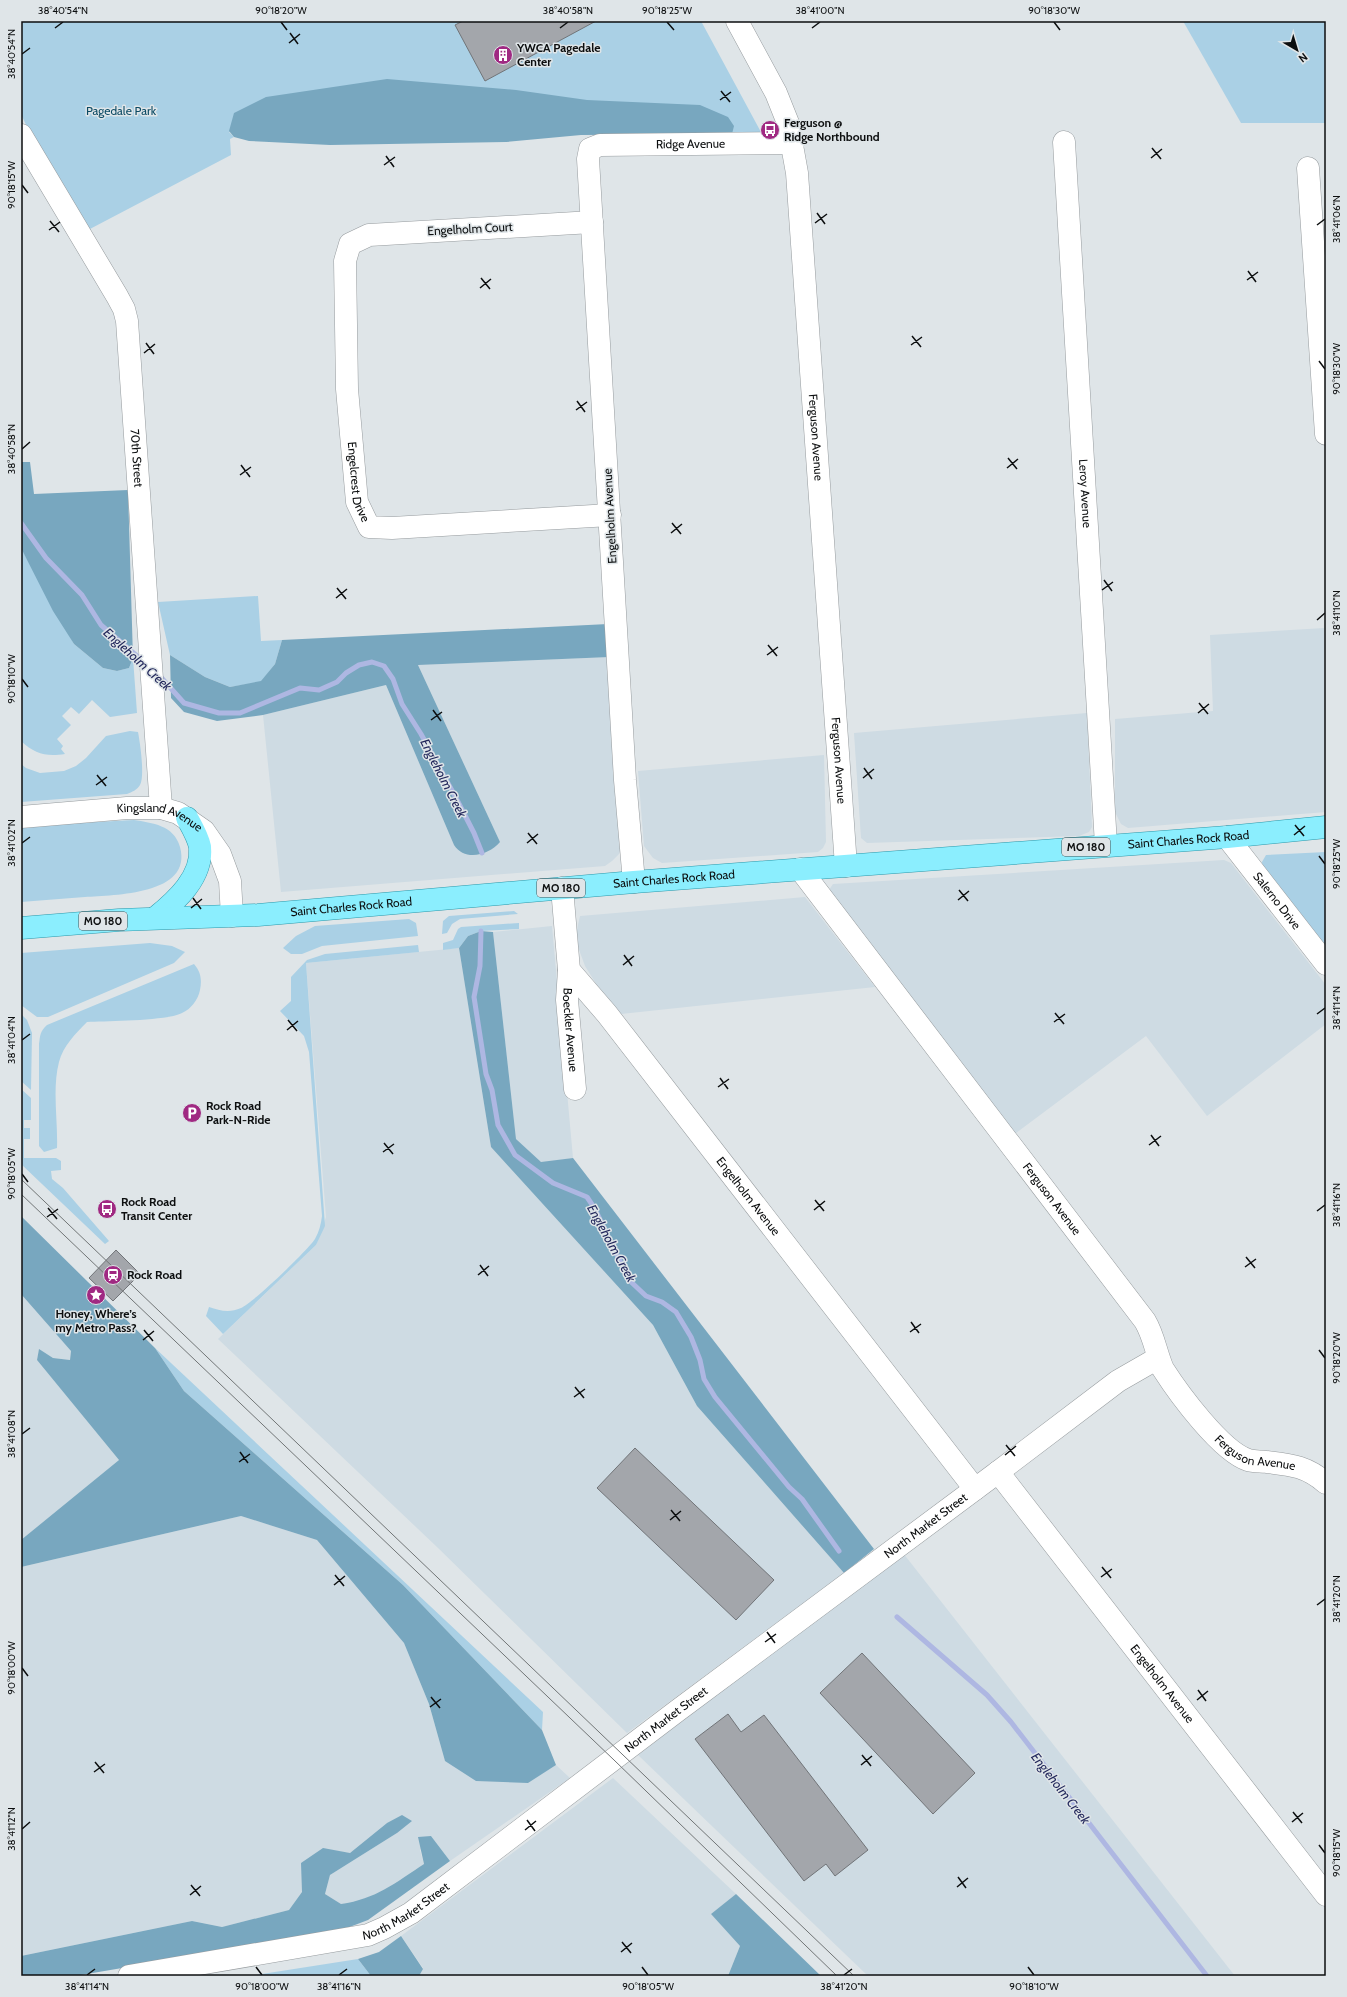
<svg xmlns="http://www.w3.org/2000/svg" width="1347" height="1997" viewBox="0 0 1347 1997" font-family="Cabin,sans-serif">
	<rect width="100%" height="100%" fill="#dfe5e8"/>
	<g fill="#cedbe3">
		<path d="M1324,628L1326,812L1128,828L1121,824L1115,812V719L1213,711L1210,635Z"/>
		<path d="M610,657L622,845L619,854L612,861L605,866L281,892L263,715L386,685L454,845L500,842L418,665Z"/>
		<path d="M1087,713L1092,827L1089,832L1079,836L867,843L861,838L854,733Z"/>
		<path d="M824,755L826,842L823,848L818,852L662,863L653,858L644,846L638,771Z"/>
		<path d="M1224,860L1231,863L1326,985V1024L1207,1116L1146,1036L1012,1136L829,890L833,884Z"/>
		<path d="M805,897L875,987L621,1014L600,990L585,966L578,947L576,934L580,916Z"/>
		<path d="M552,926L573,1158L541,1163L516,1139L493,932Z"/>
		<path d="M459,948L491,1147L653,1325L697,1406L844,1573L627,1733L437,1547L218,1339L316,1245L326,1217L306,963Z"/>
		<path d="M21,1294L71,1351L70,1360L53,1358L39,1350L37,1360L119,1460L21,1540Z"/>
		<path d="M241,1516L317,1540L404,1643L429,1704L445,1761L528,1782L556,1765L570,1778L450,1861L431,1836L420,1850L424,1864L386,1889L361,1901L341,1904L325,1894L330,1875L397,1833L387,1823L350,1853L323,1849L302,1892L289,1910L222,1927L192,1921L21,1956V1567Z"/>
		<path d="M903,1553L1235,1976H868L638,1755Z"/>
		<path d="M613,1778L736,1894L711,1914L740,1946L728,1976H419L423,1968L401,1936Z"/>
	</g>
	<g fill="#aad0e5">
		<path d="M21,21H701L762,134L229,132L234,137L230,139L231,155L88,230L34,142L21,114Z"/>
		<path d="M1183,21H1326V123H1241Z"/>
		<path d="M21,548L74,644L103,668L117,671L129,668L133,658L137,713L110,717L92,700L79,714L71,707L62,716L71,725L57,739L63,746L61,749L65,754C46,757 35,754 21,741Z"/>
		<path d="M258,596L261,641L282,640L275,664L261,682L230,687L205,677L170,655L158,602Z"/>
		<path d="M130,731L138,732C140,742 145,776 140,785C137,790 132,792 127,794L21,802V764L26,768L40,773L64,771L76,766L86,758L106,736Z"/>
		<path d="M134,820C152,823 174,825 180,847C193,895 114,895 85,897C63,899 42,900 21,902V826Z"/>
		<path d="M1326,852V953L1263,871L1262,862L1266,855Z"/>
		<path d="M514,911L518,914L460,919L452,924L447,933L442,934L443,921L449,916Z"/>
		<path d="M409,919L416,923L418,936L322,946L302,954H291L283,948L296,936L315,926Z"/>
		<path d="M519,923V929L481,931L468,936L459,948L443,950V943L453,940L458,929L461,927Z"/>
		<path d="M150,943L172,946L185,952L174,963L48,1017H37L21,1005V953Z"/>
		<path d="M418,945L419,952L306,963L325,1226L316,1245L223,1334L206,1316L209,1307C220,1311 230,1313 241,1308C253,1303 307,1251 315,1239C319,1232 321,1224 322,1216L309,1052L304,1036L280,1011L291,1001V977L307,960L325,954Z"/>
		<path d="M194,964C201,972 202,980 200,990C198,1000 191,1009 182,1013C167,1021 106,1021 87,1022C76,1033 63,1046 59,1062C52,1089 58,1120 57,1148L44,1152L39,1146V1044C40,1036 40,1031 47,1025Z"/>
		<path d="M21,1014L27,1020L32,1033L31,1090L21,1081Z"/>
		<path d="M21,1089L31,1098V1120H24V1128H30V1139H24V1158H56L61,1161V1170L51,1171L52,1179L63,1188L109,1241L105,1244L21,1164Z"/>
		<path d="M155,1348L543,1712L542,1730L403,1585L184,1391Z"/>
		<path d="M358,1959L371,1976H250Z"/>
	</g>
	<g fill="#78a7bf">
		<path d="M387,79L516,90L587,100L700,105L728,117L734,126L732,134L581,135L506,142L330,145L249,141L234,137L229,131L234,113L266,97Z"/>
		<path d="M21,462H30L34,494L128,490L133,658L129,668L117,671L103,668L74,644L53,611L21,548Z"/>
		<path d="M608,624L610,657L418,665L500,842C489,855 465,862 454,845L386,685L263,715L217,721L184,712L171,698L170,655L205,677L230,687L261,681L275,664L282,640Z"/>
		<path d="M481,931L493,932L516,1139L541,1162L573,1158L874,1549L844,1573L697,1406L653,1325L491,1147L459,948L468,936Z"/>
		<path d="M21,1216L155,1348L184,1391L403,1585L542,1730L556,1765L528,1783L476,1781L445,1761L429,1704L404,1643L317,1540L241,1516L21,1567V1540L119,1460L37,1360L39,1349L53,1358L70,1360L71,1351L21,1294Z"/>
		<path d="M402,1815L412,1821L397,1833L330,1875L325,1894L341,1904C376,1899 395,1883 424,1864L418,1837L431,1836L450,1861L368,1920L339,1931L75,1976H21V1956L192,1921L222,1927L289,1910L302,1892L301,1863L323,1848L350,1853L387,1823Z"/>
		<path d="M736,1894L821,1976H728L740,1946L711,1914Z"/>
		<path d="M401,1936L423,1969L419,1976H371L358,1959L379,1952Z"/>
	</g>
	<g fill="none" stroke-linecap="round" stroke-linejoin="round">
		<g stroke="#aeb7e2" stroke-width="5">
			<path d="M21,523L46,558L82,595L101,625L145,663"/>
			<path d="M158,674L184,703L219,713H240L300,688L319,690L337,682L346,673L359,665L372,662L384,666L393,679L402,704L421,734L455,796L474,833L482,853"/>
			<path d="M481,931L480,966L474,997L486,1074L492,1090L498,1125L515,1155L553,1183L587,1197L595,1209L629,1280L646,1296L662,1302L676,1312L691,1337L700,1360L704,1379L715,1397L789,1487L802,1499L839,1551"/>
			<path d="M897,1617L987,1695L1011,1722L1207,1976"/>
		</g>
	</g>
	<g fill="#a3a6ab" stroke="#717478">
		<path d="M463,21H596L485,81L455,25Z"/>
		<path d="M116,1250L140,1274L113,1301L89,1278Z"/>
		<path d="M635,1448L774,1580L736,1620L597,1488Z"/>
		<path d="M862,1653L975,1773L933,1814L820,1693Z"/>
		<path d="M728,1714L741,1732L764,1715L868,1850L835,1876L826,1864L804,1881L695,1739Z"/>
	</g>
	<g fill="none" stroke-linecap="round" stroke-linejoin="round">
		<g stroke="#969b9e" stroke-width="23">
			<g id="minor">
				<path id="s1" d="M737,21L776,93L788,123L797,173L846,866"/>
				<path id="s2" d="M21,135L117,296L124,309L127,321L161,808"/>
				<path id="s3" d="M1064,142L1106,845"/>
				<path d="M1308,168L1326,434"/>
				<path id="s4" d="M592,222L369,235L350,244L345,261L347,389L357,502L369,527L392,528L610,515"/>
				<path id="s5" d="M21,817L127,808H161L178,813L204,831L220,854L230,881L232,916"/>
				<path id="s6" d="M1227,837L1326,964"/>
				<path id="s7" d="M800,869L1145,1321C1154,1336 1156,1353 1163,1369C1179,1394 1221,1451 1248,1460C1254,1462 1261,1461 1267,1462C1292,1465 1306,1466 1326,1483"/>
				<path id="s8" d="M634,882L625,780L588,159L590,149L600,145L793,143"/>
				<path id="s9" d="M562,888L569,970L607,1014L975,1489"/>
				<path id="s10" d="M569,970L567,1000L575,1089"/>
				<path id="s11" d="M998,1472L1326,1895"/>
				<path id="s12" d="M129,1976L368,1935L384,1928L411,1913L677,1711L998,1472L1118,1381L1158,1358"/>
			</g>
		</g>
		<g stroke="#2c98aa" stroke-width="23">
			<g id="major">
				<path d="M155,918C176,901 203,877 200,847C198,837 192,827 187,818"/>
				<path id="s13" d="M21,928L119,920L258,915L634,882L1227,837L1326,827"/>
			</g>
		</g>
		<use href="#minor" stroke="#fff" stroke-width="22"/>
		<use href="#major" stroke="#8beefe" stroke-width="22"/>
		<g stroke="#717576" stroke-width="1">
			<path d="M21,1179L854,1976"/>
			<path d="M21,1194L614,1760L837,1976"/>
		</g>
	</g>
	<path fill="none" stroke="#0c0e0f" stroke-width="1.5" d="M281,22L287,30M667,22L674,30M1054,22L1060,30M55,28L63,22M560,28L568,22M812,28L820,22M290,33L298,44M289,43L300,34M22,54L30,48M721,91L730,102M720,100L731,92M1152,148L1161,159M386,156L394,167M1151,158L1162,149M384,165L395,157M22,185L28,193M817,213L825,224M50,221L59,232M815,223L827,214M1317,225L1325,219M49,230L60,222M1248,271L1256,282M481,278L490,289M1247,280L1258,272M480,288L491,279M912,336L921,347M146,343L154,354M911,345L922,337M144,353L155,344M1319,361L1325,369M577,401L585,412M576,410L587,402M22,449L30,442M1008,458L1017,469M241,465L250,477M1007,468L1018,459M240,475L251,467M672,523L681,534M671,533L682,524M1104,580L1112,591M337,588L346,599M1102,590L1113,582M336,598L347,589M1317,620L1325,613M768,645L777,656M767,655L778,647M22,679L28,687M1199,703L1208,714M433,710L441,721M1198,713L1209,704M431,720L442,712M864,768L872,779M97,775L106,786M863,778L874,769M96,785L107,777M1295,825L1304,836M528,833L537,844M1294,835L1305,826M22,843L30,837M527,843L538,834M1319,856L1325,864M959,890L968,901M193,898L201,909M958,900L969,891M191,908L202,899M624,955L632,966M623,965L634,956M1055,1013L1064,1024M1317,1014L1325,1008M288,1020L297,1031M1054,1022L1065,1014M287,1030L298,1021M22,1040L30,1034M720,1078L728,1089M718,1087L729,1079M1151,1135L1159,1146M384,1143L393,1154M1149,1145L1161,1136M383,1152L394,1144M22,1174L28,1182M815,1200L824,1211M48,1208L57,1219M814,1210L825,1201M1317,1211L1325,1205M47,1217L58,1209M1246,1257L1255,1268M480,1265L488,1276M1245,1267L1256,1259M478,1275L489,1266M911,1322L919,1333M144,1330L153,1341M910,1332L921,1324M143,1340L154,1331M1319,1350L1325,1358M575,1387L584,1398M574,1397L585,1389M22,1434L30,1428M1006,1445L1015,1456M240,1452L248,1463M1005,1455L1016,1446M239,1462L250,1454M671,1510L680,1521M670,1520L681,1511M1102,1567L1111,1578M335,1575L344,1586M1101,1577L1112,1569M334,1585L345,1576M1317,1605L1325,1599M767,1632L775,1643M765,1642L776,1634M22,1668L28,1676M1198,1690L1206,1701M431,1697L440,1708M1197,1700L1208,1691M430,1707L441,1699M862,1755L871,1766M95,1762L104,1773M861,1765L872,1756M94,1772L105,1764M1293,1812L1302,1823M527,1820L535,1831M1292,1822L1303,1813M22,1829L30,1822M525,1830L536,1821M1319,1845L1325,1853M958,1877L966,1888M191,1885L200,1896M957,1887L968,1878M190,1895L201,1886M622,1942L631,1953M621,1952L632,1943M256,1967L262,1975M642,1967L648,1975M1028,1967L1034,1975M87,1975L95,1969M339,1975L347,1969M844,1975L852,1969"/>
	<defs>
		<g id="building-disc" transform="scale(1)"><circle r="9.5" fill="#a02982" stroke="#dfe5e8"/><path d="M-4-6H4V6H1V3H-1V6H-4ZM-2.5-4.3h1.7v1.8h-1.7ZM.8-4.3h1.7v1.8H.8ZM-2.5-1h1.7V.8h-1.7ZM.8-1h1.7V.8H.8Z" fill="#fff"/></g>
		<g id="bus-disc" transform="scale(1)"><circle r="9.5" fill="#a02982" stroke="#dfe5e8"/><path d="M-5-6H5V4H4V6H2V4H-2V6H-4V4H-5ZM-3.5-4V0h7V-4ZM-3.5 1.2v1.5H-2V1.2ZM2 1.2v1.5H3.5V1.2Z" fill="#fff"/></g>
		<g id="parking-disc" transform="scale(1)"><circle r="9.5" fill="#a02982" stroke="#dfe5e8"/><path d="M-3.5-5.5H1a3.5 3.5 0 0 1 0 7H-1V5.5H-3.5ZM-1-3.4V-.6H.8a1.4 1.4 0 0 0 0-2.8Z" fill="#fff"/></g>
		<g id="station-disc" transform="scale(1)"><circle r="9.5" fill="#a02982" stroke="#dfe5e8"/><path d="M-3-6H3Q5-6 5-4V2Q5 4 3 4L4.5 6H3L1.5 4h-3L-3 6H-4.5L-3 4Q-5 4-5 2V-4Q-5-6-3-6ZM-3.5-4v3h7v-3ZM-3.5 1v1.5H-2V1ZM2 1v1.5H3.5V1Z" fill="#fff"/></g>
		<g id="sight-disc" transform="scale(1)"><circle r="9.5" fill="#a02982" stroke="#dfe5e8"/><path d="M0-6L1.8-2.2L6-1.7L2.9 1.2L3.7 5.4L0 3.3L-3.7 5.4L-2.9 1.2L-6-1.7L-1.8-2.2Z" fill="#fff"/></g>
	</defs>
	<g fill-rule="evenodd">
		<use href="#building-disc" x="503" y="55"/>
		<use href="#bus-disc" x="770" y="130"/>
		<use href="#parking-disc" x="192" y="1113"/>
		<use href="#bus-disc" x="107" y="1209"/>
		<use href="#station-disc" x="113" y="1275"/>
		<use href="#sight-disc" x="96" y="1295"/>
	</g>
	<g text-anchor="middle" stroke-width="3" stroke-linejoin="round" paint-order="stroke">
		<g fill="#dfe5e8" stroke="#4b4e50" stroke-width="1">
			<rect x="1062" y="838" width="48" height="18" rx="3"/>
			<rect x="537" y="879" width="48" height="18" rx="3"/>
			<rect x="79" y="912" width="48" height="18" rx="3"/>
		</g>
		<g font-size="11" font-weight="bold" fill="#0c0e0f">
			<text x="1086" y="851">MO 180</text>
			<text x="561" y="892">MO 180</text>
			<text x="103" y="925">MO 180</text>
		</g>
		<g font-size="12" font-weight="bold" fill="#0c0e0f" stroke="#dfe5e8" text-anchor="start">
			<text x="517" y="52">YWCA Pagedale<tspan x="517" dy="14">Center</tspan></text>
			<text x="784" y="127">Ferguson @<tspan x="784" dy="14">Ridge Northbound</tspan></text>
			<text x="206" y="1110">Rock Road<tspan x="206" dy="14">Park-N-Ride</tspan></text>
			<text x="121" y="1206">Rock Road<tspan x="121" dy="14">Transit Center</tspan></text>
			<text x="127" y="1279">Rock Road</text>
			<text x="96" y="1318" text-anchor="middle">Honey, Where’s<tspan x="96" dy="14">my Metro Pass?</tspan></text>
		</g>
		<g font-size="12" fill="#0b4a64" stroke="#dfe5e8">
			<text x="121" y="115">Pagedale Park</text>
		</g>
		<g font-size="12" fill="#0c0e0f" stroke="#dfe5e8">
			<text dy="4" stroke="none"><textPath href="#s8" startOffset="836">Ridge Avenue</textPath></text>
			<text transform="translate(470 229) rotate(-3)" y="4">Engelholm Court</text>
			<text dy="4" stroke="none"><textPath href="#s1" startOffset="430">Ferguson Avenue</textPath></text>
			<text dy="4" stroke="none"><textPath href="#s2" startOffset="352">70th Street</textPath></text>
			<text dy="4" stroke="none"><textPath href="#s4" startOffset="484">Engelcrest Drive</textPath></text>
			<text dy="4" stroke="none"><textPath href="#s3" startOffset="352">Leroy Avenue</textPath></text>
			<text transform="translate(610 516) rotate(-93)" y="4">Engelholm Avenue</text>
			<text dy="4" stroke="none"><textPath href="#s1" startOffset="754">Ferguson Avenue</textPath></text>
			<text dy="4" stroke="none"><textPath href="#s5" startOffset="141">Kingsland Avenue</textPath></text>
			<text dy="4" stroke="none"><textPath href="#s13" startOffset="1171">Saint Charles Rock Road</textPath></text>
			<text dy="4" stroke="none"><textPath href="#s13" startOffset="655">Saint Charles Rock Road</textPath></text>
			<text dy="4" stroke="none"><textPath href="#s6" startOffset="81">Salerno Drive</textPath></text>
			<text dy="4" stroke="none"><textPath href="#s13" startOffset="331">Saint Charles Rock Road</textPath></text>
			<text dy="4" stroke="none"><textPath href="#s10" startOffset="60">Boeckler Avenue</textPath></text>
			<text dy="4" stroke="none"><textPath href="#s9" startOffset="371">Engelholm Avenue</textPath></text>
			<text dy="4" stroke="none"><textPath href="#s7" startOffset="415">Ferguson Avenue</textPath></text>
			<text dy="4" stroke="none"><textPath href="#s7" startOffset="750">Ferguson Avenue</textPath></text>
			<text dy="4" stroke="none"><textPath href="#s12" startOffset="935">North Market Street</textPath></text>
			<text dy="4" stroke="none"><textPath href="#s11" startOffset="268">Engelholm Avenue</textPath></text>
			<text dy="4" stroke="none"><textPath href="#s12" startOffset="611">North Market Street</textPath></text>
			<text dy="4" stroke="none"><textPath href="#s12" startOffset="287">North Market Street</textPath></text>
		</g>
		<g font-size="13" font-style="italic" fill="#23285c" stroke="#dfe5e8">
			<text transform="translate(138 659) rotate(42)" y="5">Engleholm Creek</text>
			<text transform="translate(444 778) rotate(63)" y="5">Engleholm Creek</text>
			<text transform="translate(612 1243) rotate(61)" y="5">Engleholm Creek</text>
			<text transform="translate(1061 1788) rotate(52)" y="5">Engleholm Creek</text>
		</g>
	</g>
	<rect width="1347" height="1997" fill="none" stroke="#dfe5e8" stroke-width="44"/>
	<g transform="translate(1297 50) rotate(142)" stroke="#dfe5e8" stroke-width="3" paint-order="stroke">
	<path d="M0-3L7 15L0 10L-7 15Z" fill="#0c0e0f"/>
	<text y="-6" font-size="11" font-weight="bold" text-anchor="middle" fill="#0c0e0f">N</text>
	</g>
	<rect x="22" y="22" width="1303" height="1953" fill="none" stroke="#0c0e0f" stroke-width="1.5"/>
	<g font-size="10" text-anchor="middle" fill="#0c0e0f">
		<text x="63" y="14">38°40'54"N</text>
		<text x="281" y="14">90°18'20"W</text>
		<text x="568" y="14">38°40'58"N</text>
		<text x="667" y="14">90°18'25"W</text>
		<text x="820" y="14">38°41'00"N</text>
		<text x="1054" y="14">90°18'30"W</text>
		<text transform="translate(11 54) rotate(-90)" y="4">38°40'54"N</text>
		<text transform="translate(11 185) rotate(-90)" y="4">90°18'15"W</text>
		<text transform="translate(1336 219) rotate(-90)" y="4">38°41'06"N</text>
		<text transform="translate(1336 369) rotate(-90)" y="4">90°18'30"W</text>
		<text transform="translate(11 449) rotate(-90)" y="4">38°40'58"N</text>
		<text transform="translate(1336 613) rotate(-90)" y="4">38°41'10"N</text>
		<text transform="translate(11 679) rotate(-90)" y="4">90°18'10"W</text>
		<text transform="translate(11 843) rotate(-90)" y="4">38°41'02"N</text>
		<text transform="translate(1336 864) rotate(-90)" y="4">90°18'25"W</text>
		<text transform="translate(1336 1008) rotate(-90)" y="4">38°41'14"N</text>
		<text transform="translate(11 1040) rotate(-90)" y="4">38°41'04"N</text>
		<text transform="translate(11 1174) rotate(-90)" y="4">90°18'05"W</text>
		<text transform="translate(1336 1205) rotate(-90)" y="4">38°41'16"N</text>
		<text transform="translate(1336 1358) rotate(-90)" y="4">90°18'20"W</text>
		<text transform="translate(11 1434) rotate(-90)" y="4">38°41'08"N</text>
		<text transform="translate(1336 1599) rotate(-90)" y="4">38°41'20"N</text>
		<text transform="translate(11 1668) rotate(-90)" y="4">90°18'00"W</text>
		<text transform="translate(11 1829) rotate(-90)" y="4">38°41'12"N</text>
		<text transform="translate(1336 1853) rotate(-90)" y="4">90°18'15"W</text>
		<text x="87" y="1990">38°41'14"N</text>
		<text x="262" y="1990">90°18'00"W</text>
		<text x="339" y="1990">38°41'16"N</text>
		<text x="648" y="1990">90°18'05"W</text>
		<text x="844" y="1990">38°41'20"N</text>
		<text x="1034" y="1990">90°18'10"W</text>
	</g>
</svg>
